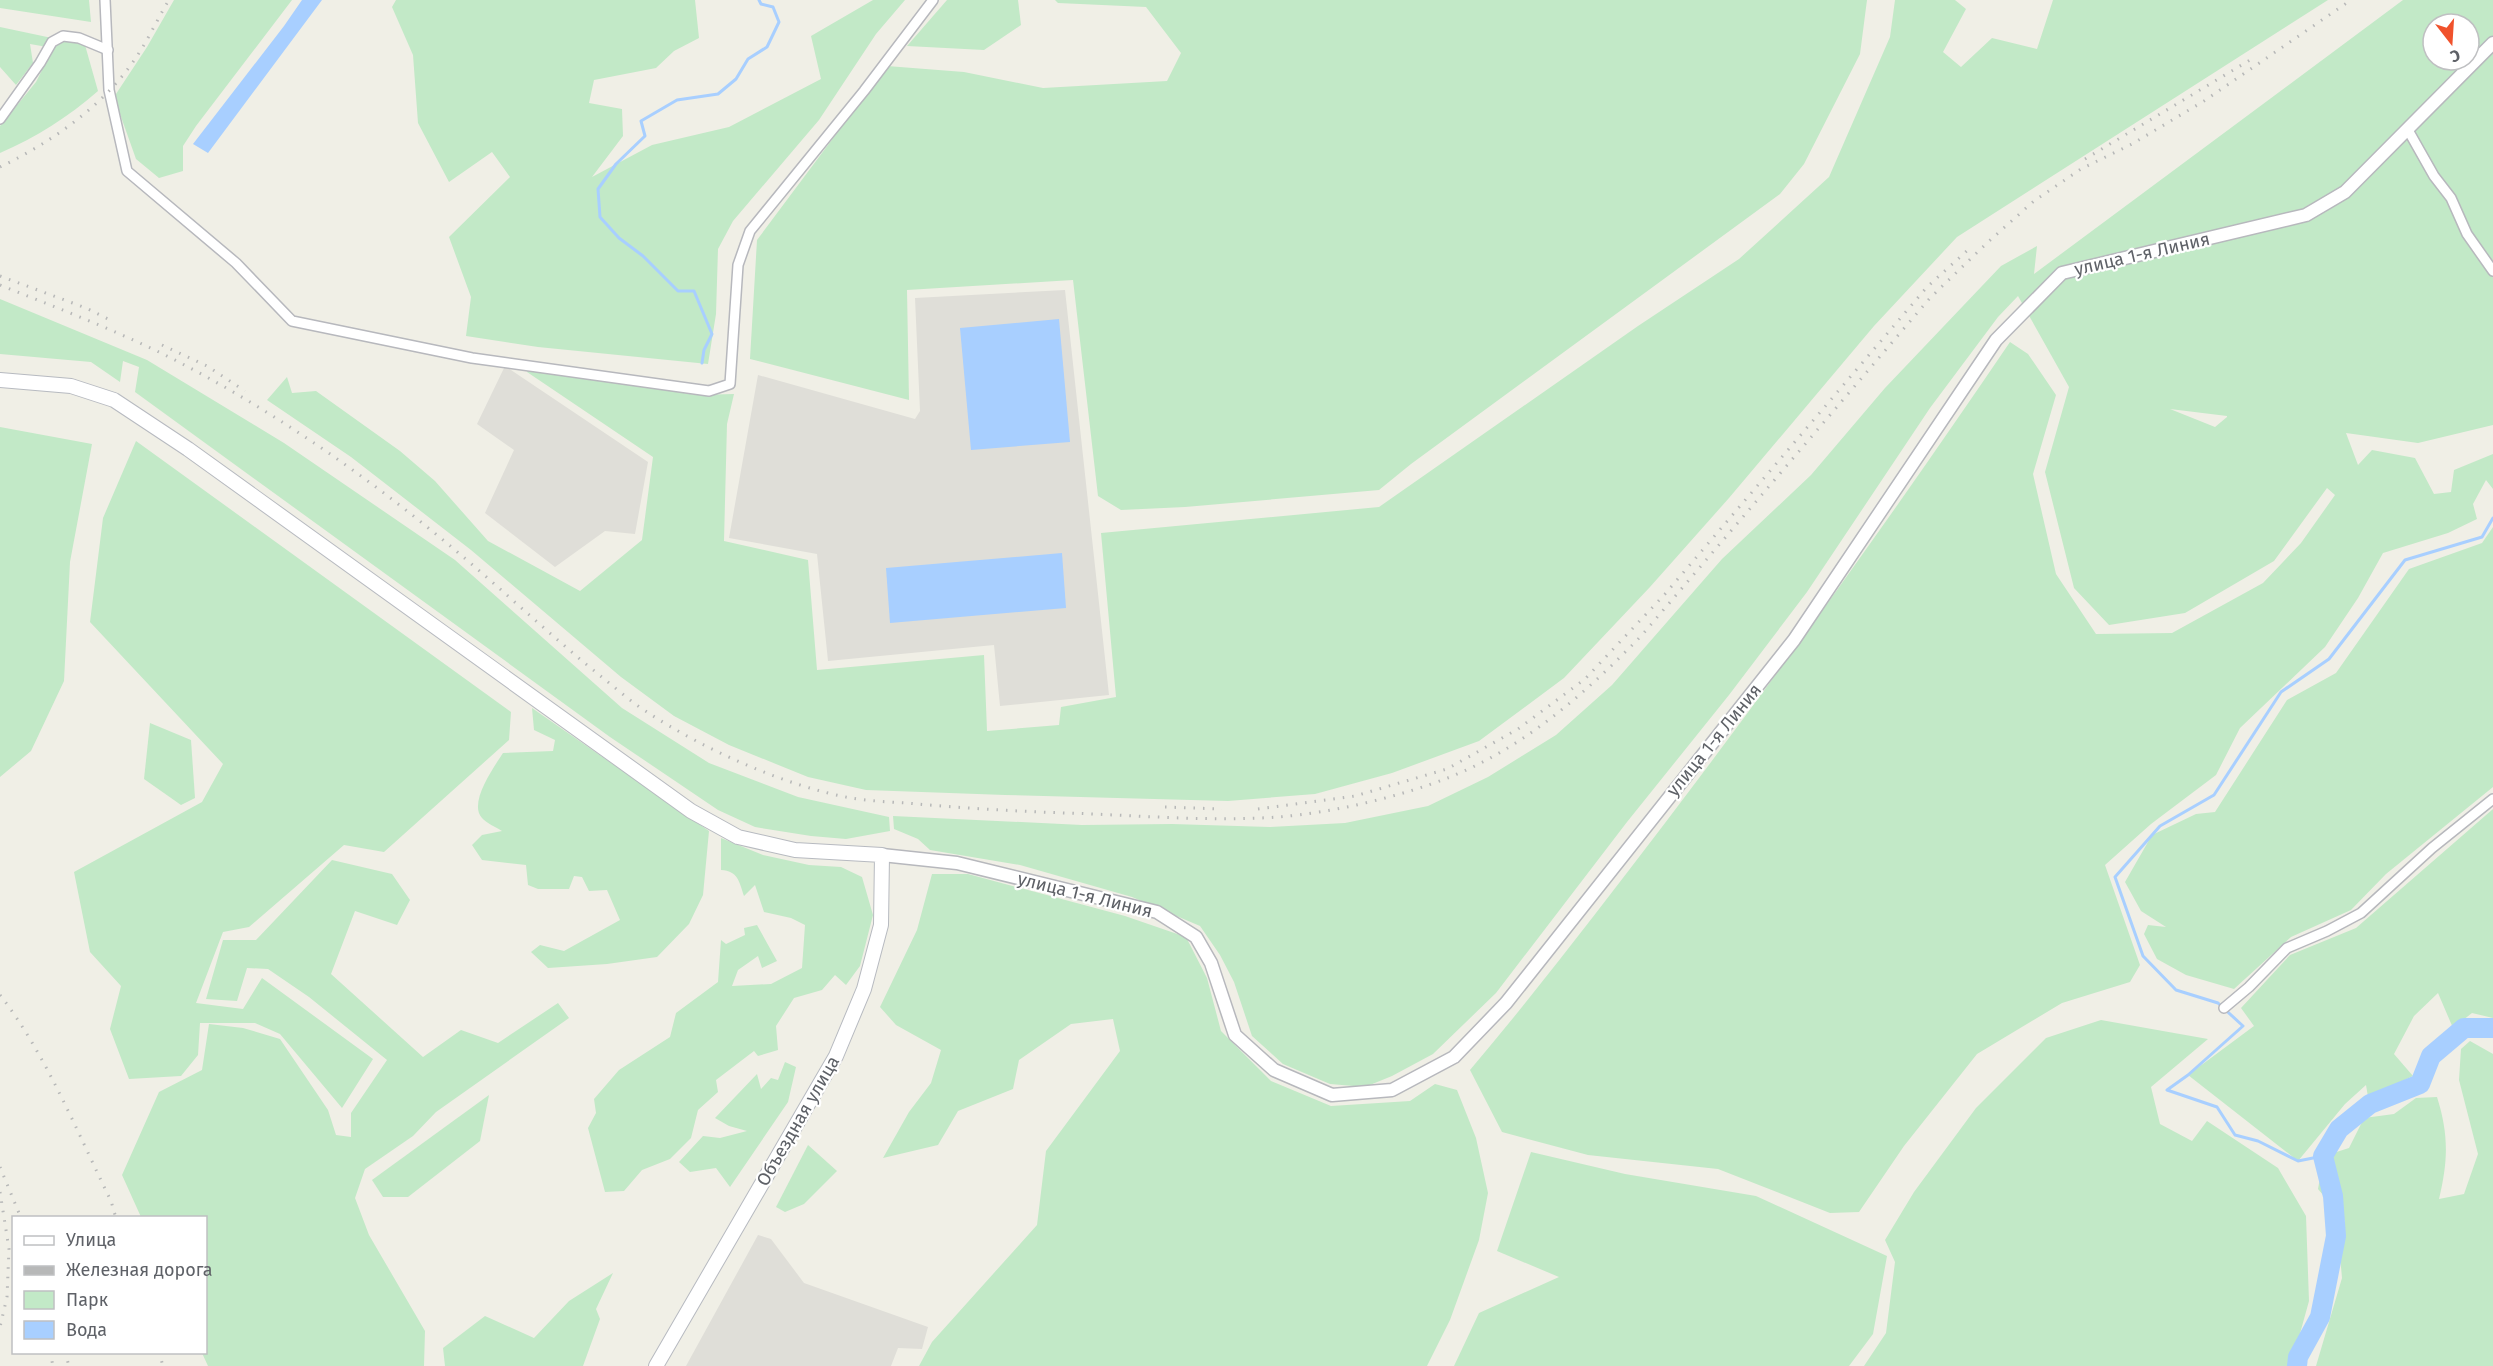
<svg xmlns="http://www.w3.org/2000/svg" width="2493" height="1366" viewBox="0 0 2493 1366" font-family="'Fira Sans',sans-serif">
	<rect width="100%" height="100%" fill="#f0efe6"/>
	<g fill="#dfded8">
		<path d="M1065,290L1109,695L1000,706L994,645L828,661L817,554L729,538L758,375L915,419L920,411L915,298Z"/>
		<path d="M505,366L648,462L635,534L605,531L555,567L485,513L514,450L477,424Z"/>
		<path d="M758,1235L771,1239L804,1283L928,1327L922,1349L898,1348L891,1366H686Z"/>
	</g>
	<g fill="#c2e9c7" fill-rule="evenodd">
		<path d="M0,0H89L91,22L0,8Z"/>
		<path d="M174,0H292L196,126L183,146V171L159,178L136,159L114,97L147,47Z"/>
		<path d="M396,0H695L699,38L674,51L656,68L594,80L589,103L622,109L623,136L592,177L652,145L729,127L821,79L811,36L873,0H905L876,34L819,120L733,221L718,249L716,314L708,364L538,347L466,336L471,297L449,237L510,177L492,152L449,182L418,123L413,55L392,7Z"/>
		<path d="M947,0H1018L1021,25L984,50L907,46Z"/>
		<path d="M1055,0H1867L1860,54L1804,164L1780,194L1411,464L1379,490L1185,507L1121,510L1098,496L1073,280L907,290L909,400L750,359L757,240L887,66L964,72L1043,88L1167,81L1181,53L1146,7L1058,3Z"/>
		<path d="M1895,0H1955L1966,9L1943,52L1961,67L1992,38L2037,49L2053,0H2328L1957,237L1874,326L1729,498L1650,587L1564,678L1479,741L1392,773L1315,794L1228,801L1005,795L866,790L808,777L729,745L674,716L621,677L471,550L351,457L267,400L287,377L292,393L316,391L400,451L435,481L488,541L580,591L642,540L653,457L527,372L528,368L696,395L734,394L727,424L724,541L808,560L817,670L984,655L987,731L1059,725L1061,707L1116,697L1101,533L1379,507L1638,326L1739,259L1829,177L1890,37Z"/>
		<path d="M2403,0H2493V425L2418,443L2346,433L2358,465L2372,450L2415,458L2434,494L2451,492L2454,470L2493,454V489L2486,480L2473,504L2477,519L2448,533L2383,553L2358,598L2325,647L2240,728L2216,775L2151,824L2105,865L2140,965L2130,982L2062,1003L1977,1054L1904,1146L1859,1212L1830,1213L1718,1169L1588,1155L1502,1132L1470,1070C1537,991 1599,909 1662,827C1783,668 1898,507 2010,342L2028,354L2056,395L2033,474L2056,574L2096,634L2172,633L2263,583L2301,543L2335,495L2327,488L2274,561L2185,613L2109,625L2074,588L2045,472L2069,387L2018,296L1998,317L1930,408L1807,592L1729,695L1627,822L1496,993L1433,1054L1392,1076L1365,1087L1330,1084L1283,1064L1252,1036L1234,982L1220,955L1200,926L1132,897L1020,865L930,850L918,839L894,829L893,816L1082,825L1172,824L1270,827L1345,823L1428,806L1488,777L1556,735L1612,685L1722,559L1811,475L1885,388L2001,266L2037,246L2034,274ZM2433,24H2469V60H2433ZM2170,409L2227,416V417L2215,427Z"/>
		<path d="M0,27L85,45L98,91C68,117 37,137 0,153V126L36,82L53,48L30,44L33,63L16,85L0,67Z"/>
		<path d="M0,299L147,360L284,443L455,560L622,708L709,763L798,797L889,817L890,831L846,839L811,836L755,827L718,810L610,737L135,392L139,367L123,361L120,382L91,362L0,354Z"/>
		<path d="M0,427L92,444L70,562L64,681L31,751L0,777Z"/>
		<path d="M136,441L511,712L509,740L384,852L344,845L249,927L223,932L196,1003L243,1009L262,978L373,1059L342,1108L280,1034L255,1023H200L198,1055L181,1076L129,1079L110,1029L121,986L90,952L74,872L202,802L223,764L90,622L103,518Z"/>
		<path d="M2493,527V787L2386,874L2351,910L2291,937L2234,989L2186,975L2157,959L2144,934L2148,925L2166,927L2141,911L2125,882L2152,835L2196,814L2215,812L2287,700L2336,673L2409,569L2482,543Z"/>
		<path d="M532,708L709,831L703,895L689,924L657,957L607,964L548,968L531,952L540,945L564,951L620,920L607,890L589,891L582,877L574,876L569,889H538L528,885L526,865L482,860L472,845L482,835L502,831C496,827 486,823 482,818C468,803 494,767 503,753L553,751L555,740L534,730Z"/>
		<path d="M150,723L191,740L195,798L181,805L144,779Z"/>
		<path d="M2493,809V1018L2472,1013L2453,1028L2438,993L2414,1016L2394,1054L2413,1076L2368,1097L2366,1085L2345,1104L2298,1161L2188,1075L2254,1026L2241,1008L2290,955L2356,928Z"/>
		<path d="M721,838L763,855L809,865L841,867L862,877L873,915L860,966L846,985L835,975L822,990L794,998L776,1026L778,1050L758,1056L754,1051L716,1080L718,1092L698,1110L691,1138L670,1159L642,1170L624,1191L605,1192L588,1128L596,1113L594,1099L619,1070L670,1037L676,1013L718,982L721,940L726,944L745,935L744,928L757,925L777,961L762,968L758,956L738,970L732,986L771,984L802,968L805,925L791,918L764,912L755,885L744,896C739,881 738,871 721,870Z"/>
		<path d="M332,860L392,874L410,900L397,925L355,911L331,974L423,1057L461,1030L498,1043L558,1003L569,1018L436,1112L413,1136L365,1169L355,1198L369,1235L425,1331L424,1366H208L202,1353L206,1352V1218L141,1217L122,1175L159,1092L202,1070L209,1024L243,1028L280,1039L328,1110L336,1135L351,1137V1113L387,1060L309,997L268,969L247,968L237,1001L206,999L223,940H256Z"/>
		<path d="M932,874H968L1125,916L1186,937L1207,978L1221,1031L1271,1081L1331,1106L1410,1101L1435,1084L1457,1090L1476,1138L1488,1193L1479,1240L1450,1320L1427,1366H919L932,1342L1037,1225L1046,1151L1120,1051L1113,1019L1071,1024L1019,1060L1013,1089L958,1111L938,1145L883,1158L909,1112L931,1083L941,1050L896,1025L880,1007L917,930Z"/>
		<path d="M2101,1020L2208,1039L2151,1087L2160,1124L2192,1141L2207,1121L2278,1168L2306,1216L2309,1301L2291,1366H1864L1886,1333L1895,1262L1885,1240L1914,1192L1976,1108L2046,1038Z"/>
		<path d="M2470,1041L2493,1054V1366H2316L2342,1278L2340,1256L2345,1221L2318,1189L2324,1156L2349,1148L2364,1118L2394,1114L2416,1098L2437,1097C2449,1135 2448,1161 2439,1199L2464,1194L2478,1154L2459,1080L2461,1049Z"/>
		<path d="M785,1062L796,1067L788,1102L730,1187L716,1168L690,1172L679,1162L703,1136L720,1138L747,1131L729,1126L715,1118L757,1074L761,1089L771,1078L778,1080Z"/>
		<path d="M489,1095L480,1141L408,1197H383L372,1180Z"/>
		<path d="M808,1145L837,1171L804,1204L785,1212L776,1207Z"/>
		<path d="M1531,1152L1625,1174L1756,1196L1887,1256L1873,1334L1849,1366H1454L1479,1313L1559,1277L1497,1251Z"/>
		<path d="M613,1273L596,1309L600,1319L583,1366H445L443,1348L485,1316L534,1338L569,1301Z"/>
	</g>
	<g fill="#a8cfff">
		<path d="M302,0H322L208,153L193,144L284,26Z"/>
		<path d="M1059,319L1070,442L971,450L960,328Z"/>
		<path d="M1062,553L1066,608L890,623L886,568Z"/>
	</g>
	<g fill="none" stroke-linecap="round" stroke-linejoin="round">
		<g stroke="#a8cfff" stroke-width="3">
			<path d="M702,363L704,350L712,334L694,291H678L643,256L619,238L600,217L598,189L616,164L645,136L641,121L677,100L718,94L736,79L748,59L767,47L779,22L773,7L761,4L759,0"/>
			<path d="M2323,1156L2298,1161L2258,1141L2235,1135L2217,1107L2167,1090L2188,1075L2243,1026L2218,1003L2176,990L2143,956L2115,877L2160,826L2214,795L2281,692L2329,659L2405,560L2482,537L2493,518"/>
		</g>
		<path stroke="#a8cfff" stroke-width="20" d="M2297,1366L2298,1357L2320,1317L2336,1236L2333,1196L2323,1156L2339,1129L2370,1104L2420,1084L2431,1056L2464,1028H2493"/>
		<g stroke="#b7b8bd" stroke-width="12">
			<g id="minor">
				<path d="M105,0L109,90L127,171L236,263L292,321L472,358L709,391L730,384L738,265L750,231L864,91L933,0"/>
				<path d="M0,119L40,63L52,42L63,36L79,38L108,50"/>
				<path d="M2408,130L2434,176L2451,198L2467,234L2493,271"/>
				<path d="M2224,1008L2249,987L2287,948L2327,931L2361,913L2432,848L2493,799"/>
			</g>
		</g>
		<g stroke="#b7b8bd" stroke-width="15">
			<path id="tertiary" d="M882,855L957,863L1157,912L1196,937L1211,963L1235,1035L1274,1070L1332,1095L1392,1090L1454,1057L1506,1003L1794,640L1996,340L2062,273L2306,215L2345,192L2493,43"/>
		</g>
		<g stroke="#b7bac0" stroke-width="16">
			<path id="secondary" d="M0,380L71,386L114,400L188,449L691,811L738,837L795,850L882,855L881,925L864,989L836,1056L656,1366"/>
		</g>
		<use href="#minor" stroke="#fff" stroke-width="9"/>
		<use href="#tertiary" stroke="#fff" stroke-width="12"/>
		<use href="#secondary" stroke="#fff" stroke-width="14"/>
		<g stroke="#b7b8b8" stroke-width="3" stroke-dasharray="1.5 8" stroke-linecap="butt">
			<path d="M2085,159L2255,57"/>
			<path d="M0,167C52,142 105,105 137,56C149,38 158,18 169,0"/>
			<path d="M0,276L86,308L110,320"/>
			<path d="M0,285C55,307 110,328 163,354C267,406 366,475 455,550C505,592 552,637 603,678C617,689 631,702 647,712C703,749 785,786 851,798C870,801 889,802 907,803C959,808 1012,811 1065,813C1135,815 1208,822 1278,817C1331,813 1400,797 1450,777C1525,747 1587,692 1642,635L1930,298L1988,242L2034,201L2081,169L2132,144L2204,101L2351,0"/>
			<path d="M162,345L207,366L245,391"/>
			<path d="M1165,807L1222,809"/>
			<path d="M1258,809L1355,796L1447,769L1518,729L1585,679L1665,594L1927,287L1969,249"/>
			<path d="M0,995C46,1054 78,1134 111,1201L116,1218"/>
			<path d="M0,1167L21,1218"/>
			<path d="M0,1192L9,1249L7,1297L0,1327"/>
			<path d="M50,1352L53,1366"/>
			<path d="M65,1352L69,1366"/>
			<path d="M159,1352L163,1366"/>
		</g>
	</g>
	<g text-anchor="middle" stroke-width="4.5" stroke-linejoin="round" paint-order="stroke">
		<g font-size="18" fill="#5e6167" stroke="#fff">
			<text transform="translate(2142 254) rotate(-13)" y="6">улица 1-я Линия</text>
			<text transform="translate(1714 740) rotate(-51)" y="6">улица 1-я Линия</text>
			<text transform="translate(1085 895) rotate(14)" y="6">улица 1-я Линия</text>
			<text transform="translate(798 1121) rotate(-60)" y="6">Объездная улица</text>
		</g>
	</g>
	<rect x="12" y="1216" width="195" height="138" fill="#ffffff" stroke="#bfc0c2" stroke-width="1.5"/>
	<rect x="24" y="1236" width="30" height="9" fill="#ffffff" stroke="#bfc0c2" stroke-width="1.5"/>
	<text x="66" y="1246" font-size="18" fill="#5e6167">Улица</text>
	<rect x="24" y="1266" width="30" height="9" fill="#b7b8b8" stroke="#bfc0c2" stroke-width="1.5"/>
	<text x="66" y="1276" font-size="18" fill="#5e6167">Железная дорога</text>
	<rect x="24" y="1291" width="30" height="18" fill="#c2e9c7" stroke="#bfc0c2" stroke-width="1.5"/>
	<text x="66" y="1306" font-size="18" fill="#5e6167">Парк</text>
	<rect x="24" y="1321" width="30" height="18" fill="#a8cfff" stroke="#bfc0c2" stroke-width="1.5"/>
	<text x="66" y="1336" font-size="18" fill="#5e6167">Вода</text>
	<g transform="translate(2451 42) rotate(163)"><circle r="28" fill="#ffffff" stroke="#bfc0c2" stroke-width="1.5"/>
	<path d="M0-4.5L10 22L0 15L-10 22Z" fill="#f0522c"/>
	<text y="-9" font-size="16" font-weight="bold" text-anchor="middle" fill="#5e6167">С</text>
	</g>
</svg>
